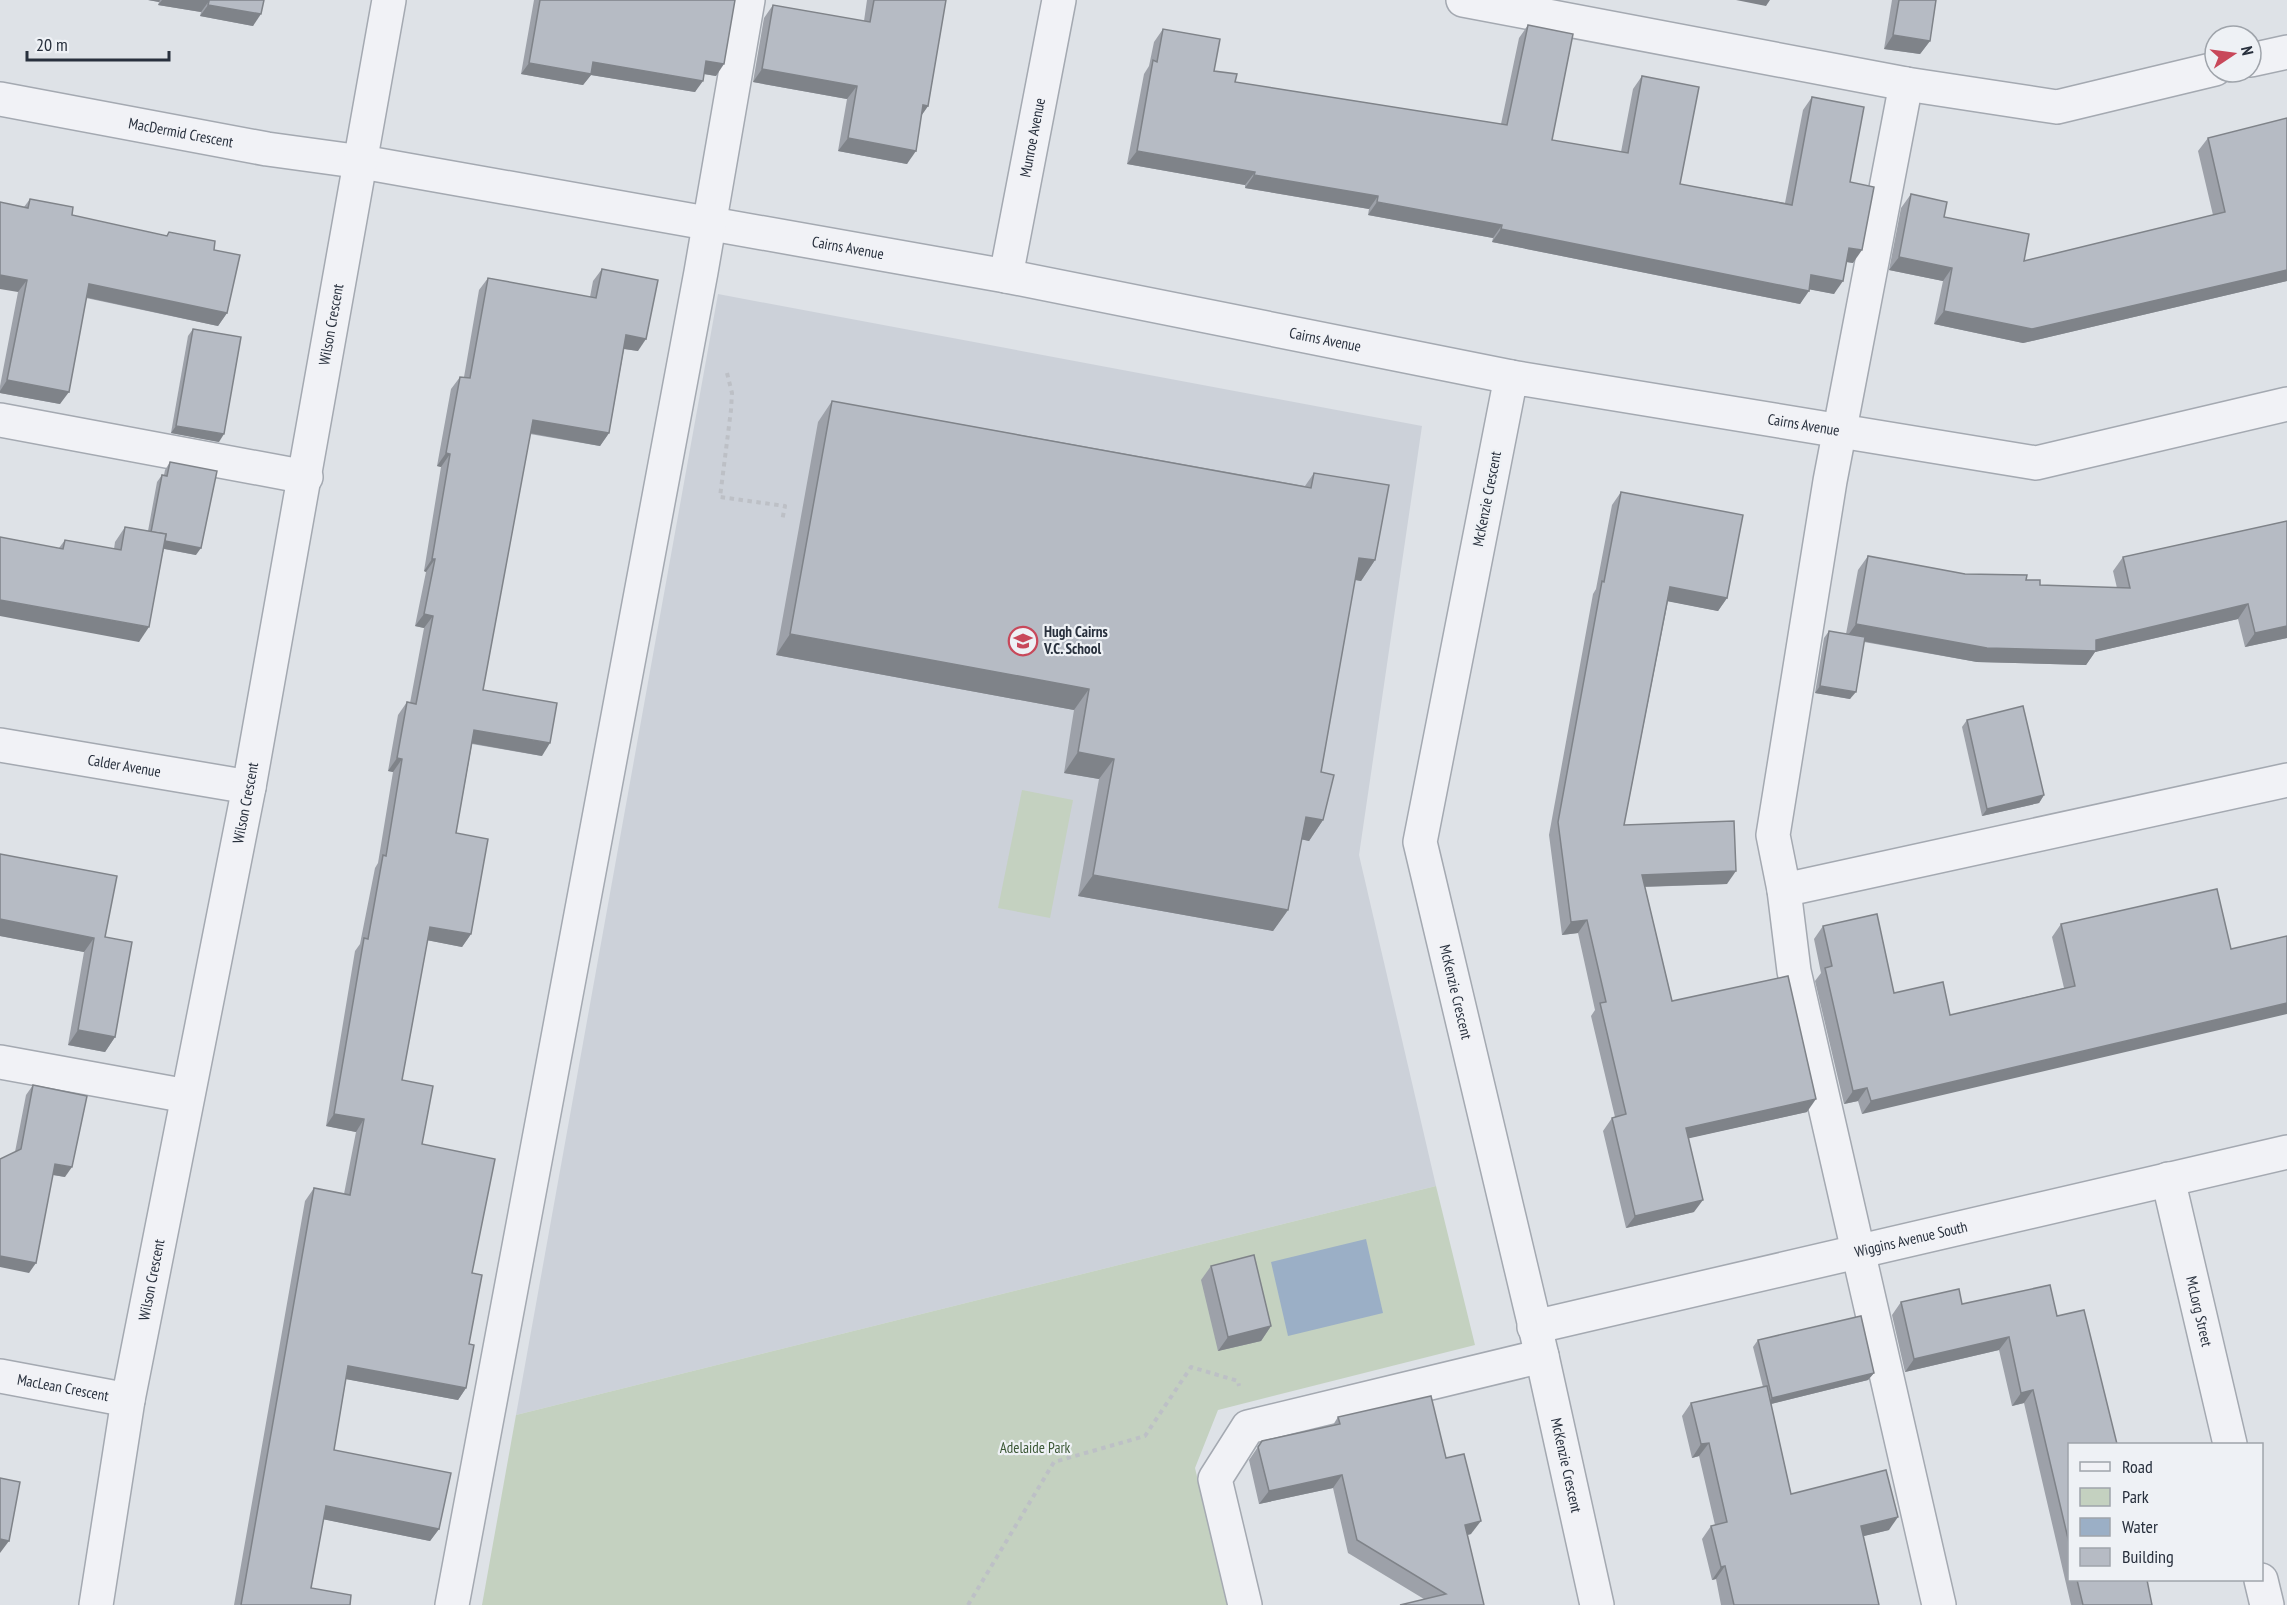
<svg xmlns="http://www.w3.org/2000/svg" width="2287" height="1605" viewBox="0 0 2287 1605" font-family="'PT Sans Narrow',sans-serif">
	<rect width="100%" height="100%" fill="#dee2e7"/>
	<path fill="#ccd1d9" d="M718,294L1422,426L1359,855L1436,1186L516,1415Z"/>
	<g fill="#c4d1c0">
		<path d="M1022,790L1073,800L1050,918L998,908Z"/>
		<path d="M1436,1186L1475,1345L1218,1410L1195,1468L1227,1605H482L516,1415Z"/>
	</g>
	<path fill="#9bafc6" d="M1366,1239L1383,1313L1288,1336L1271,1262Z"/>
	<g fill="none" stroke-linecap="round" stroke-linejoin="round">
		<g stroke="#a4a9b1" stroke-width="36">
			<g id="minor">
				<path d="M1463,0L1906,84L2057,107L2215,69"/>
				<path d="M2251,60L2287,52"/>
				<path d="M1906,84L1830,481L1773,835L1784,890L1794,971L1939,1605"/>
				<path id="s1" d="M0,99L267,149L362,162L1006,276L1511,377L2036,463L2287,404"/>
				<path id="s2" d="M1006,276L1059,0"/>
				<path id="s3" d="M1511,377L1420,842L1542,1356L1597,1605"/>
				<path d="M0,420L306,477"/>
				<path id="s4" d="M0,745L249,787"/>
				<path d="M1784,890L2287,780"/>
				<path d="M0,1062L187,1096"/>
				<path id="s5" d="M2168,1179L2230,1444"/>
				<path id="s6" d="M1534,1327L2287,1152"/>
				<path id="s7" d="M0,1376L128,1400"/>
				<path d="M2261,1580L2267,1605"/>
				<path id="s8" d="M96,1605L128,1400L249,787L389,0"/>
				<path d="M452,1605L701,272L748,0"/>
				<path d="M1245,1605L1215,1479L1248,1427L1542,1356"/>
			</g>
		</g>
		<g stroke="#bdc0c6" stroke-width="4" stroke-dasharray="4.5 4.5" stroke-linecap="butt">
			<path d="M727,373L732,393L731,410L720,497L785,506L782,521"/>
			<path d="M968,1605L1054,1462L1145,1436L1191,1367L1238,1381L1239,1386"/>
		</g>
		<use href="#minor" stroke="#f1f2f6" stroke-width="33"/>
	</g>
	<g fill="#9da1a9">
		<path d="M148,0H264L253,26L200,16L201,12L158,5L159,2Z"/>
		<path d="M534,0H733L716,76L704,74L695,92L591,75L583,85L521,74Z"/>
		<path d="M867,0H946L928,106L921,116L907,164L838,151L847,99L753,82L764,18L773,5L864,21Z"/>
		<path d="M1892,0H1936L1930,41L1920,54L1884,49Z"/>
		<path d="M1528,25L1552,140L1621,152L1633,89L1642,76L1680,184L1785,203L1803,110L1812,97L1850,182L1853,263L1847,262L1834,294L1809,289L1800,304L1492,242L1493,238L1368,215L1369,209L1245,188V185L1127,164L1144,74L1149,66L1154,42L1163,29L1214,71L1235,82L1501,124L1519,38Z"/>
		<path d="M2208,138L2287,281L2023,343L1934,324L1943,281L1889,270L1901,208L1911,194L1944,217L2024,261L2213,215L2198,151Z"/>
		<path d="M30,199L72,215L214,250L227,313L218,326L86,298L60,404L0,393V386L18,292L24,207Z"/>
		<path d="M602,269L638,351L624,349L609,433L600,446L530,434L483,690L542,756L472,744L456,833L471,934L462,947L427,940L402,1080L422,1144L472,1273L466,1388L458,1400L346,1379L334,1450L439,1529L430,1541L323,1519L311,1588L350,1605H234L305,1201L314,1188L344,1194L356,1132L326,1126L355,951L360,944L375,868L378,863L393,772L388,771L398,715L407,702L410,703L424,628L415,626L426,572L424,571L441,467L437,466L451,389L460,377H464L479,290L488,278L590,297L593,281Z"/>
		<path d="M193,329L219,442L171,433L188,336Z"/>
		<path d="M832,401L1305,486L1314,473L1375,560L1361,581L1355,580L1321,772L1323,820L1309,841L1301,839L1288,910L1273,931L1078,896L1099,779L1064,773L1074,710L776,655L818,422Z"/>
		<path d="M170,462L196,555L164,549L139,642L59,548L65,540L114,549L115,542L125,527L148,531L157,482L162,475H164L165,470Z"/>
		<path d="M1621,492L1727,598L1718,611L1668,601L1624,825L1727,884L1645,887L1672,1001L1807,1112L1688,1138L1694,1212L1626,1228L1603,1131L1612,1118L1615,1117L1591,1016L1595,1010L1578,933L1562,935L1549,835L1593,594L1596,589L1612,505Z"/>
		<path d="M2287,521V638L2245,647L2238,619L2095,652L2086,665L1977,662L1864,642L1850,699L1815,693L1824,638L1829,631L1846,634L1858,570L1868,556L1965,574L2026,580L2040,585L2117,588L2113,571L2123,557Z"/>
		<path d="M1967,720L2044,795L2039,803L1982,816L1962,727Z"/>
		<path d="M0,854L105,937L115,1037L105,1052L68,1045L84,952L0,936Z"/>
		<path d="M2061,924L2231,949L1862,1114L1858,1101L1844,1104L1815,981L1821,973L1814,939L1823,926L1894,993L1950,1015L2064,988L2052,937Z"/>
		<path d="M33,1085L65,1177L53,1175L29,1273L15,1152L26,1095Z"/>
		<path d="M1211,1266L1271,1326L1261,1341L1218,1351L1201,1280Z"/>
		<path d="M2050,1285L2070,1444V1580H2147L2152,1605H2071L2024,1403L2012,1406L1999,1350L1905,1372L1892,1315L1901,1302L1962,1304Z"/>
		<path d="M1758,1340L1874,1373L1868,1380L1771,1404L1791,1494L1889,1530L1863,1536L1879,1605H1721L1716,1579L1712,1580L1702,1539L1711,1526L1715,1525L1699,1456L1692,1458L1682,1416L1691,1403L1763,1387L1753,1347Z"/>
		<path d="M1338,1417L1446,1458L1471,1534L1467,1535L1484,1605L1424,1599L1348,1553L1333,1488L1259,1504L1249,1460L1262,1441L1333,1425Z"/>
	</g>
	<g fill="#7f8389">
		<path d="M148,0H160L159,2Z"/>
		<path d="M162,0H204L209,1L201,12L158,5Z"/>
		<path d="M1736,0H1770L1766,6Z"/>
		<path d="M208,5L261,14L253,26L200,16Z"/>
		<path d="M1893,35L1930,41L1920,54L1884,49Z"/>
		<path d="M706,61L724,64L716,76L698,73Z"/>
		<path d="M593,62L703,81L695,92L591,75L583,85L521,74L529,63Z"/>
		<path d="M762,69L857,86L847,99L753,82Z"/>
		<path d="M923,105L928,106L919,119Z"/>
		<path d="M848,138L916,151L907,164L838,151Z"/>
		<path d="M1137,151L1255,172L1245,185L1127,164Z"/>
		<path d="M1254,175L1378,196L1369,209L1245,188Z"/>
		<path d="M1377,202L1502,225L1493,238L1368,215Z"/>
		<path d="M1501,229L1809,291L1800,304L1492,242Z"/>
		<path d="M1849,248L1862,250L1853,263L1840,261Z"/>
		<path d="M1899,257L1952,268L1943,281L1889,270Z"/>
		<path d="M2287,270V281L2023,343L1934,324L1944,311Z"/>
		<path d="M0,275L27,280L18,292L0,289Z"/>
		<path d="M1811,275L1843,281L1834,294L1802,288Z"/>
		<path d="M89,284L227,313L218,326L80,296Z"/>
		<path d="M626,335L646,339L638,351L618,348Z"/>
		<path d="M7,380L69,392L60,404L0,393V391Z"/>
		<path d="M533,420L609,433L600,446L524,432Z"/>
		<path d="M176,426L224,434L219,442L171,433Z"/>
		<path d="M446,453L450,454L441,467L437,466Z"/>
		<path d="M150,538L201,548L196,555L145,545Z"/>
		<path d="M1359,558L1375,560L1361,581L1345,578Z"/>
		<path d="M432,559H435L426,572L424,571Z"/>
		<path d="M1670,587L1727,598L1718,611L1661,600Z"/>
		<path d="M0,600L149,627L139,642L0,616Z"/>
		<path d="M2248,604L2238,619L2095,652L2086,665L1977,662L1846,638L1856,624L2096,640Z"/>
		<path d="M424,614L433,616L424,628L415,626Z"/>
		<path d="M2287,626V638L2245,647L2255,633Z"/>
		<path d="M790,634L1089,689L1074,710L776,655Z"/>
		<path d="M1820,686L1856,692L1850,699L1815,693Z"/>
		<path d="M474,730L550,743L542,756L465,742Z"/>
		<path d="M1078,752L1114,759L1099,779L1064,773Z"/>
		<path d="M397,758L402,759L393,772L388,771Z"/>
		<path d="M2044,795L2039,803L1982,816L1987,809Z"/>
		<path d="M1306,817L1323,820L1309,841L1291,837Z"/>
		<path d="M1736,871L1727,884L1634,887L1642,875Z"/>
		<path d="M1093,875L1288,910L1273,931L1078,896Z"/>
		<path d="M0,919L94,938L84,952L0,936Z"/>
		<path d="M1587,920L1578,933L1562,935L1571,922Z"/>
		<path d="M430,927L471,934L462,947L421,939Z"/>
		<path d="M2287,1003V1014L1862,1114L1871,1101Z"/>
		<path d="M78,1030L115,1037L105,1052L68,1045Z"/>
		<path d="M1867,1088L1858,1101L1844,1104L1853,1091Z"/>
		<path d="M1816,1099L1807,1112L1677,1141L1686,1128Z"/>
		<path d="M334,1114L364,1119L356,1132L326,1126Z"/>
		<path d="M55,1164L72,1167L65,1177L48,1174Z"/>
		<path d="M1703,1200L1694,1212L1626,1228L1635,1216Z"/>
		<path d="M0,1256L36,1263L29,1273L0,1267Z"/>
		<path d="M1271,1326L1261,1341L1218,1351L1228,1337Z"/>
		<path d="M2009,1337L1999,1350L1905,1372L1914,1359Z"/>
		<path d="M348,1366L466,1388L458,1400L340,1378Z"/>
		<path d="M1874,1373L1868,1380L1767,1405L1772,1398Z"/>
		<path d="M2033,1390L2024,1403L2012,1406L2021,1393Z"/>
		<path d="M1709,1443L1699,1456L1692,1458L1701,1444Z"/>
		<path d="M1342,1475L1333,1488L1259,1504L1269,1491Z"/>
		<path d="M326,1506L439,1529L430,1541L317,1518Z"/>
		<path d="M1898,1517L1889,1530L1852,1539L1861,1526Z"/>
		<path d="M1481,1521L1471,1534L1456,1538L1465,1525Z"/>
		<path d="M0,1539L9,1541L0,1553Z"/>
		<path d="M1725,1566L1716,1579L1712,1580L1721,1567Z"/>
	</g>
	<g fill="#b6bbc4" stroke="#7f8389" stroke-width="1.5">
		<path d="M204,0H264L261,14L208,5L209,1Z"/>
		<path d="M540,0H735L724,64L706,61L703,81L593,62L591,74L529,63Z"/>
		<path d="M874,0H946L928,106L923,105L916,151L848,138L857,86L762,69L773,5L870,22Z"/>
		<path d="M1899,0H1936L1930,41L1893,35Z"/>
		<path d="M1528,25L1573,34L1552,140L1628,153L1642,76L1699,87L1680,184L1792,205L1812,97L1864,107L1850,182L1874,187L1862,250L1849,248L1843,281L1811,275L1809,291L1501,229L1502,225L1377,202L1378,196L1254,175L1255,172L1137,151L1153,60L1157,62L1163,29L1220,39L1214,71L1237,74L1235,82L1507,125Z"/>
		<path d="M2287,118V270L2032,329L1944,311L1952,268L1899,257L1911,194L1947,202L1944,217L2029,234L2024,261L2225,212L2208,138Z"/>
		<path d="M30,199L73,207L72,215L167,236L169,232L215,241L214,250L240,255L227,313L89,284L69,392L7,380L27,280L0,275V202L28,208Z"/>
		<path d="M602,269L658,280L646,339L626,335L609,433L533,420L483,690L557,703L550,743L474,730L456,833L488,839L471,934L430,927L402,1080L433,1086L422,1144L495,1159L472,1273L482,1275L469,1344L474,1345L466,1388L348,1366L334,1450L451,1473L439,1529L326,1506L311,1588L351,1595L350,1605H241L314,1188L350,1195L364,1119L334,1114L364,938L368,939L383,855L386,856L402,759L397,758L407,702L416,704L433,616L424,614L435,559H432L450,454L446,453L460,377L470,378L488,278L596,298Z"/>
		<path d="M193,329L241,337L224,434L176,426Z"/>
		<path d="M832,401L1311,488L1314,473L1389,485L1375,560L1359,558L1321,772L1334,775L1323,820L1306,817L1288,910L1093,875L1114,759L1078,752L1089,689L790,634Z"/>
		<path d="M170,462L217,471L201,548L165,541L166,534L151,532L162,475L167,476Z"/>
		<path d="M1621,492L1743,515L1727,598L1670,587L1624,825L1734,821L1736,871L1642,875L1672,1001L1788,976L1816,1099L1686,1128L1703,1200L1635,1216L1612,1118L1626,1114L1600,1003L1606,1002L1587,920L1571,922L1558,822L1602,581L1604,582Z"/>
		<path d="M2287,521V626L2255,633L2248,604L2096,640V651L1987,648L1856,624L1868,556L1965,574L2027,575L2026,580H2040V585L2130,588L2123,557Z"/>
		<path d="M125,527L166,534L149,627L0,600V537L63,549L65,540L121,550Z"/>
		<path d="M1829,631L1865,637L1856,692L1820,686Z"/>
		<path d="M2023,706L2044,795L1987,809L1967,720Z"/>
		<path d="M0,854L117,876L105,937L132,942L115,1037L78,1030L94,938L0,919Z"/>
		<path d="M2217,889L2231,949L2287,936V1003L1871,1101L1867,1088L1853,1091L1825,968L1832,966L1823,926L1877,914L1894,993L1943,982L1950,1015L2075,986L2061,924Z"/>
		<path d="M33,1085L87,1096L72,1167L55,1164L36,1263L0,1256V1159L21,1149Z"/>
		<path d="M1254,1255L1271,1326L1228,1337L1211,1266Z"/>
		<path d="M2050,1285L2057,1316L2084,1310L2117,1444H2070V1547L2033,1390L2021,1393L2009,1337L1914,1359L1901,1302L1959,1289L1962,1304Z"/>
		<path d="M1861,1316L1874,1373L1772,1398L1758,1340Z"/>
		<path d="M1767,1386L1791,1494L1886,1470L1898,1517L1861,1526L1879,1605H1734L1725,1566L1721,1567L1711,1526L1727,1522L1709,1443L1701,1444L1691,1403Z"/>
		<path d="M1431,1396L1446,1458L1464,1454L1481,1521L1465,1525L1484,1605H1400L1446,1594L1357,1540L1342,1475L1269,1491L1258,1447L1262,1441L1340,1424L1338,1417Z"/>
		<path d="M0,1478L20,1482L9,1541L0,1539Z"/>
		<path d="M2077,1580H2147L2152,1605H2083Z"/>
	</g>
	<defs>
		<g id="school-ring" transform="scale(1.5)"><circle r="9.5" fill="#eef1f5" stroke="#c8485a" stroke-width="1.5"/><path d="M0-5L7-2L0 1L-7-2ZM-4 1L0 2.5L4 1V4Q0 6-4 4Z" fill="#c8485a"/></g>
	</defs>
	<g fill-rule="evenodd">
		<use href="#school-ring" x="1023" y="641"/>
	</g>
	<g text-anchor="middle" stroke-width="4.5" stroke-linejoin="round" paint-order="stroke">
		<g font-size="15" fill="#28303d" stroke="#eef1f5">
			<text dy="5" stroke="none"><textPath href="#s1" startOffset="184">MacDermid Crescent</textPath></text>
			<text dy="5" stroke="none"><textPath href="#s2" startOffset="141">Munroe Avenue</textPath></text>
			<text dy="5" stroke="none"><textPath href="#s1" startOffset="861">Cairns Avenue</textPath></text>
			<text dy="5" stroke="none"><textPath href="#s8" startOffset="1302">Wilson Crescent</textPath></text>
			<text dy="5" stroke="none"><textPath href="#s1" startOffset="1347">Cairns Avenue</textPath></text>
			<text dy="5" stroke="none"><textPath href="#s1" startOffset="1833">Cairns Avenue</textPath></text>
			<text transform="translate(1487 499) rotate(-79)" y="5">McKenzie Crescent</text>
			<text dy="5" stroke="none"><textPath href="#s4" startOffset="126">Calder Avenue</textPath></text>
			<text dy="5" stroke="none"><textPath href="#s8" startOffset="816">Wilson Crescent</textPath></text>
			<text dy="5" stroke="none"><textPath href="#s3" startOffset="628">McKenzie Crescent</textPath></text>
			<text dy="5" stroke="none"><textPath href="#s6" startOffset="387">Wiggins Avenue South</textPath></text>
			<text dy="5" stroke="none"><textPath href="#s8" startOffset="330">Wilson Crescent</textPath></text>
			<text dy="5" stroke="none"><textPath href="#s5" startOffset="136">McLorg Street</textPath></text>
			<text dy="5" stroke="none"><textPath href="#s7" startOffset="64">MacLean Crescent</textPath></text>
			<text dy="5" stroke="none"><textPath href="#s3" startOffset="1114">McKenzie Crescent</textPath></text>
		</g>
		<g font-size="15" font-weight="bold" fill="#28303d" stroke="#eef1f5" text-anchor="start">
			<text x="1044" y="637">Hugh Cairns<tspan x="1044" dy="17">V.C. School</tspan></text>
		</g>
		<g font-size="15" fill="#3c5836" stroke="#eef1f5">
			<text x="1035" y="1453">Adelaide Park</text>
		</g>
	</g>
	<rect x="2068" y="1443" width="195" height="138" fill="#eef1f5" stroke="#9fa4ab" stroke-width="1.5"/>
	<rect x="2080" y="1462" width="30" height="9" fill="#f1f2f6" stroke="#9fa4ab" stroke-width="1.5"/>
	<text x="2122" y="1473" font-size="18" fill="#28303d">Road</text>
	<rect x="2080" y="1488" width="30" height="18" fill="#c4d1c0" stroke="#9fa4ab" stroke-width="1.5"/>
	<text x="2122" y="1503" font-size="18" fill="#28303d">Park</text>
	<rect x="2080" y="1518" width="30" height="18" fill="#9bafc6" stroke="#9fa4ab" stroke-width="1.5"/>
	<text x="2122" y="1533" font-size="18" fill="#28303d">Water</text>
	<rect x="2080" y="1548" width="30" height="18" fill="#b6bbc4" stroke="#9fa4ab" stroke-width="1.5"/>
	<text x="2122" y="1563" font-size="18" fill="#28303d">Building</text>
	<g transform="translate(2233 54) rotate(77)"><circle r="28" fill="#eef1f5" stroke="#9fa4ab" stroke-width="1.5"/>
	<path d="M0-4.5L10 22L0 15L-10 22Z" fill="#c8485a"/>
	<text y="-9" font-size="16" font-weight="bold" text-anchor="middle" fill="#28303d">N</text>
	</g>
	<path d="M27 51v9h142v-9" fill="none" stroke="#28303d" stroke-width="3"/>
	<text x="36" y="51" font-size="18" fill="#28303d" stroke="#eef1f5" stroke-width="4.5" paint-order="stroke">20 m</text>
</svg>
